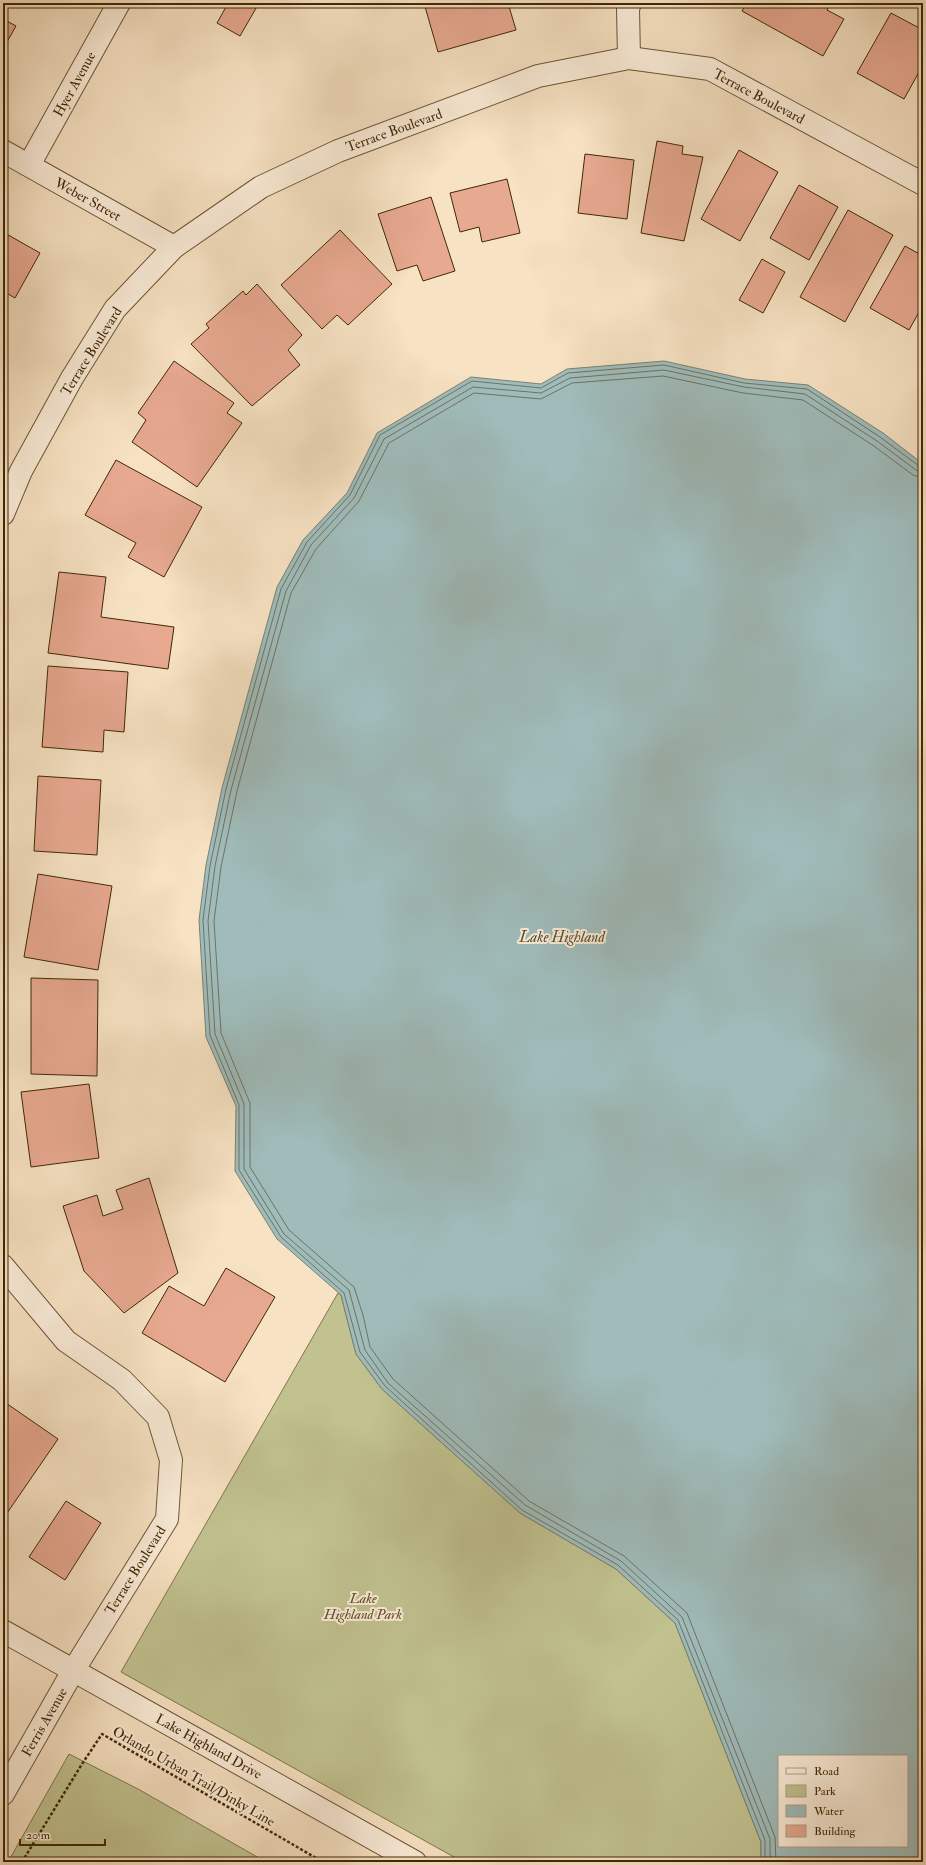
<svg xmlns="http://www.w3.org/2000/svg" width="926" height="1865" viewBox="0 0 926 1865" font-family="'IM FELL Double Pica',serif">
	<rect width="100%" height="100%" fill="#f7e2c3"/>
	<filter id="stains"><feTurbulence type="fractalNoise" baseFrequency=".005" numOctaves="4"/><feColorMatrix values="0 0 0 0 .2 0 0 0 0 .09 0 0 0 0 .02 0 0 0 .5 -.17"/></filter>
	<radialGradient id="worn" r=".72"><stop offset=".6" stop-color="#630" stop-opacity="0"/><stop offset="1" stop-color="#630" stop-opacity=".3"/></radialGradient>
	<g fill="#c1c290" stroke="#81754a">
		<path d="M338,1293L341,1295L356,1354L382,1389L520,1513L616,1569L675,1623L761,1842V1862H463L121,1672Z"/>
		<path d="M69,1754L138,1789L266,1862H8Z"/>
	</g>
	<path fill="#9fbcbb" stroke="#798172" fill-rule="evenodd" d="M664,361L745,379L808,385L883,433L923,464V1862H761V1842L675,1623L616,1569L520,1513L382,1389L356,1354L341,1295L277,1239L235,1171L236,1106L206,1037L199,920L206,865L222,788L277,587L303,540L347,493L377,433L471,377L541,384L567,369ZM779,1756H907V1846H779Z"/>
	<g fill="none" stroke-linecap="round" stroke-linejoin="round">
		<g stroke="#707260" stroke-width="1">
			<path d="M765,1862V1840L678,1620L618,1565L522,1510L385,1386L360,1352L344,1293L281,1237L239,1170V1105L210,1035L203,920L210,866L226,789L281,589L307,542L350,495L380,435L472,381L541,388L568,373L664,365L744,383L807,389L880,437L919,466H923"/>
			<path d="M770,1862V1839L682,1617L621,1561L525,1505L388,1383L365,1350L349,1290L284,1234L244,1169V1104L215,1034L208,921L215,866L231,790L286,591L311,545L354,498L384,439L473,387L541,393L570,378L664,370L744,387L805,394L877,441L916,470L923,472"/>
			<path d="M776,1862L775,1837L687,1613L624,1556L529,1501L393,1379L370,1347L363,1315L354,1287L289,1230L250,1167V1103L221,1033L214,921L221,867L237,791L291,593L316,549L359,501L389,443L474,393L541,399L572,383L663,376L743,393L803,400L874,446L913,475L923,478"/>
		</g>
	</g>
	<g fill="#e8a991" stroke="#412805">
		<path d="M224,3H259L240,36L217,23L227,5Z"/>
		<path d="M424,3H508L516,30L438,52Z"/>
		<path d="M747,3H831L827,10L844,19L823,56L742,11Z"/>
		<path d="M891,13L923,30V65L904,99L857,73Z"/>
		<path d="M3,19L16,26L3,49Z"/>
		<path d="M657,141L683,146L682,154L703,157L684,241L641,233Z"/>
		<path d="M739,150L778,172L740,241L701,219Z"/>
		<path d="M585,154L634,160L627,219L578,213Z"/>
		<path d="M507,179L520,233L482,242L479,227L460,232L450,193Z"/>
		<path d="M799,185L838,207L809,260L770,238Z"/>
		<path d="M431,197L455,271L423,281L417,265L397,271L378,214Z"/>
		<path d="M848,210L893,235L845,322L800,297Z"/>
		<path d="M340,230L392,284L348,325L337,315L322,329L281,285Z"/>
		<path d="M3,232L40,253L15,298L3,291Z"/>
		<path d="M905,246L923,256V305L909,330L870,308Z"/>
		<path d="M762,259L785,272L763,313L739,300Z"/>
		<path d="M257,284L302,335L288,350L300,365L252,406L191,344L209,328L206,324L243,291L246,295Z"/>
		<path d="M174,361L234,403L227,413L242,423L197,487L132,442L146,420L138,413Z"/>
		<path d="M116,460L202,507L164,577L128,557L136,543L85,515Z"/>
		<path d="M59,572L106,577L101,617L174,627L168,669L48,653Z"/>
		<path d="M48,666L128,672L124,732L104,730L103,752L42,747Z"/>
		<path d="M38,776L101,780L97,855L34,851Z"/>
		<path d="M38,874L112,886L98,970L24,957Z"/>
		<path d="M31,978L98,980L97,1076L31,1074Z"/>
		<path d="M89,1084L99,1158L31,1167L21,1092Z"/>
		<path d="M149,1178L178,1273L124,1313L84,1271L63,1206L97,1195L103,1216L123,1209L116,1190Z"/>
		<path d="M226,1268L275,1297L225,1382L142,1333L169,1286L204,1306Z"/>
		<path d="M3,1401L58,1439L3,1519V1467L7,1462L3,1459Z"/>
		<path d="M66,1501L101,1523L65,1580L29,1557Z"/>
	</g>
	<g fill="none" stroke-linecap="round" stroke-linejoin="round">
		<g stroke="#6e5634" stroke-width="24">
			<g id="minor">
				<path d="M629,58L628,9L630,3"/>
				<path d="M3,151L174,247"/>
				<path d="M29,165L119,3"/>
				<path d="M3,514L21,471L72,378L115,309L174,247L261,187L338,151L538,76L629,58L710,69L923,184"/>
				<path d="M3,1266L66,1341L122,1380L158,1417L171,1460L167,1519L73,1671L3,1794"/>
				<path d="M3,1631L415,1862"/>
			</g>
		</g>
		<path stroke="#412805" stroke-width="2.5" stroke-dasharray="3 2" stroke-linecap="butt" d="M22,1862L82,1764L102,1734L323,1862"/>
		<use href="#minor" stroke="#faecd8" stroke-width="22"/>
	</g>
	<g text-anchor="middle" stroke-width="4" stroke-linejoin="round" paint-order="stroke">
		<g font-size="14" fill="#412805" stroke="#faecd8">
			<text transform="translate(74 84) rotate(-61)" y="5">Hyer Avenue</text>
			<text transform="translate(759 96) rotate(28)" y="5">Terrace Boulevard</text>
			<text transform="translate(394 130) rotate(-20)" y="5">Terrace Boulevard</text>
			<text transform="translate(88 199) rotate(29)" y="5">Weber Street</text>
			<text transform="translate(91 351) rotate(-58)" y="5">Terrace Boulevard</text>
			<text transform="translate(135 1570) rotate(-58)" y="5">Terrace Boulevard</text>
			<text transform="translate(44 1722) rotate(-60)" y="5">Ferris Avenue</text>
			<text transform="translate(209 1746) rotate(29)" y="5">Lake Highland Drive</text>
			<text transform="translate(194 1776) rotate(30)" y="5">Orlando Urban Trail/Dinky Line</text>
		</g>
		<g font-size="14" font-style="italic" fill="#614e28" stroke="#faecd8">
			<text x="363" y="1603">Lake<tspan x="363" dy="16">Highland Park</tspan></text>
		</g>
		<g font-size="15" font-style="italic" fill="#584d32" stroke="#faecd8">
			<text x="562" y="942">Lake Highland</text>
		</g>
	</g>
	<rect width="926" height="1865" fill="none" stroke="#f7e2c3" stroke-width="16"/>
	<rect x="4" y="4" width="918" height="1857" fill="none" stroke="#412805" stroke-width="2"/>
	<rect x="8" y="8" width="910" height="1849" fill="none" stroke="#412805"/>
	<rect x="778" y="1755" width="130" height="92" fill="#faecd8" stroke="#b09e84"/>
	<rect x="786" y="1768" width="20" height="6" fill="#faecd8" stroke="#b09e84"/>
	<text x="814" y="1775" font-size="12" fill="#412805">Road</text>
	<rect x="786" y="1785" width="20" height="12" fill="#c1c290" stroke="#b09e84"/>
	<text x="814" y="1795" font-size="12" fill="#412805">Park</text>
	<rect x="786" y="1805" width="20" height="12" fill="#9fbcbb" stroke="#b09e84"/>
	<text x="814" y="1815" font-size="12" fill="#412805">Water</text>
	<rect x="786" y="1825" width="20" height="12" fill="#e8a991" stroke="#b09e84"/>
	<text x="814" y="1835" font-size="12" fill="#412805">Building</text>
	<path d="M20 1839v6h85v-6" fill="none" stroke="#412805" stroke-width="2"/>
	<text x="26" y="1839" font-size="12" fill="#412805" stroke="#faecd8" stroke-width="3" paint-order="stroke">20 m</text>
	<rect width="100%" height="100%" filter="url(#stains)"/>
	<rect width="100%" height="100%" fill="url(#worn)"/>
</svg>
